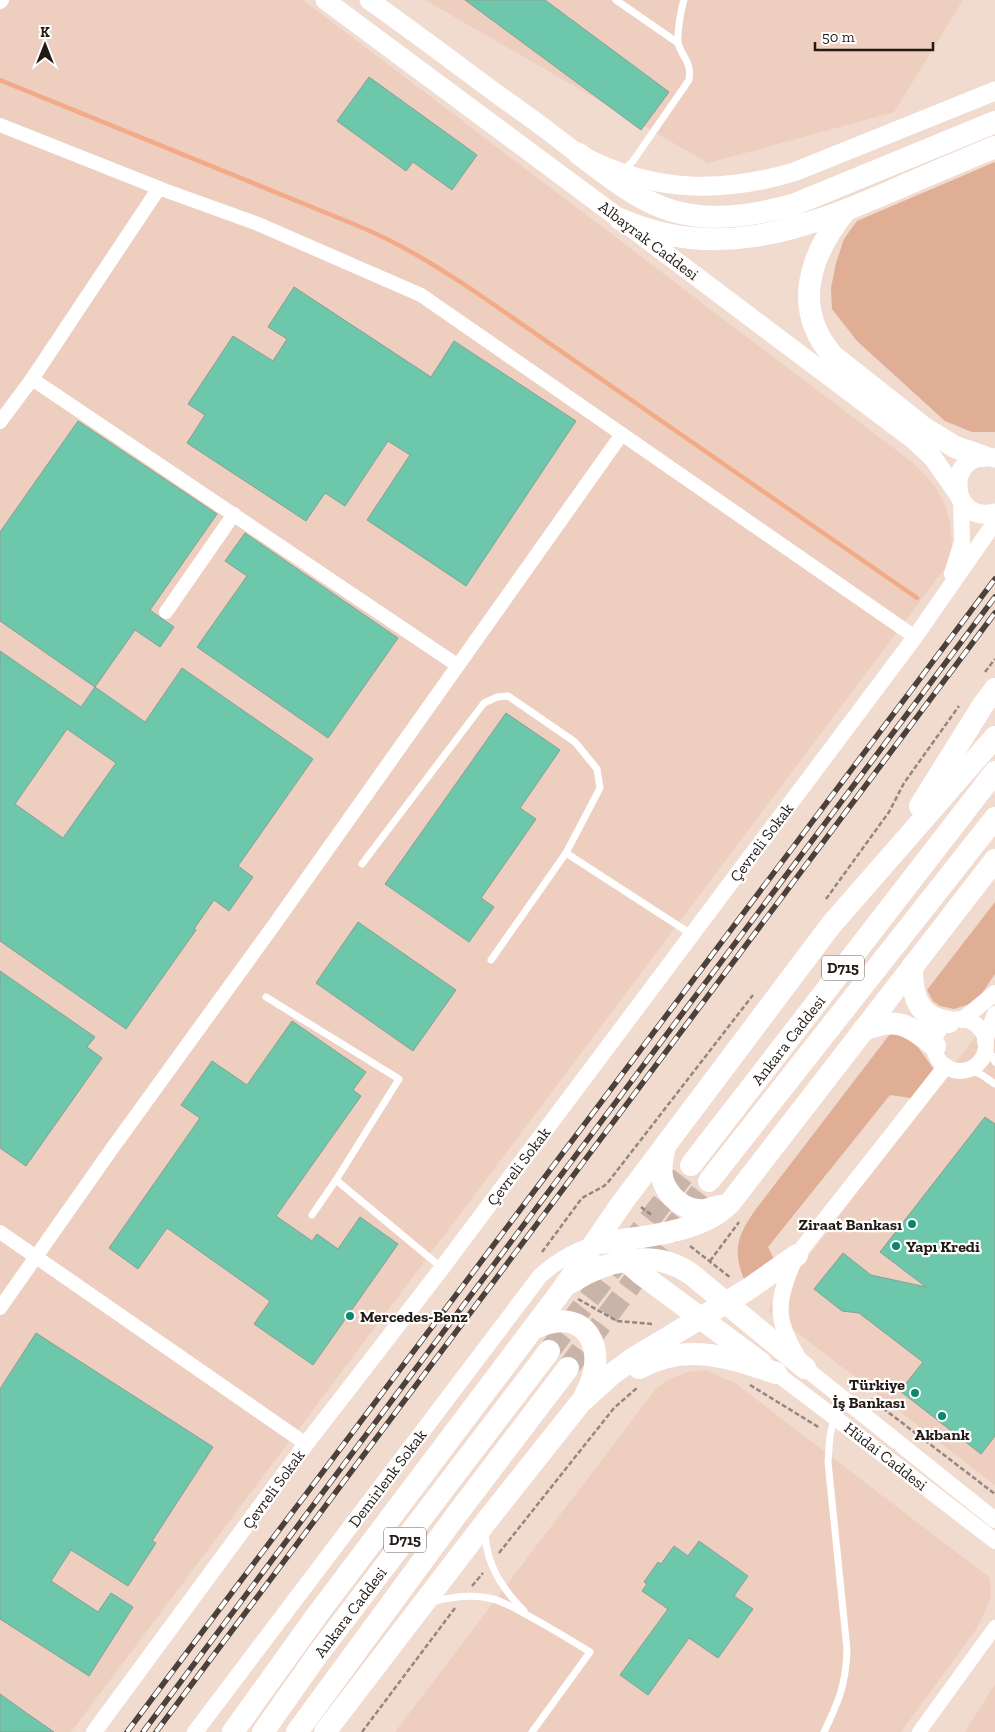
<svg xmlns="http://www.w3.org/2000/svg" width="995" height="1732" viewBox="0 0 995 1732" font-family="'Zilla Slab',serif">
	<rect width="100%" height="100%" fill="#f1dace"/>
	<g fill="#edcebf">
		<path d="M0,0H303L913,463L925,475L937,489L945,505L950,523L952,544L948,564L71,1732H0Z"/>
		<path d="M425,0H963L894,112L708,163Z"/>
		<path d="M995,1011V1485L768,1310Z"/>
		<path d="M705,1370L735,1383L990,1578L991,1598L977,1628L901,1732H395L655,1390L666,1381L677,1376L688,1372Z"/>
		<path d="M995,1684V1732H965Z"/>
	</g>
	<g fill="#dfae94">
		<path d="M995,162V432H972L945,421L857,341L832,309L831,288L836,263L844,239L857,221Z"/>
		<path d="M995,902V974L982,993L970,1004L954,1009L940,1006L933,1001L927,990Z"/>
		<path d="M890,1034L902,1035L917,1046L935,1071L911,1098L890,1095L768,1247L776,1263L745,1282C732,1250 737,1236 756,1209Z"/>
	</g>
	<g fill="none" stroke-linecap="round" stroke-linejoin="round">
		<path stroke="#f2ab86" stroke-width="4.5" d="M0,80L356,225C400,243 438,267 477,293L917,598"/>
	</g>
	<g fill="#6dc7aa" stroke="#879f96" fill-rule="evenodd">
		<path d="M465,0H545L669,92L641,130Z"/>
		<path d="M369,77L477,155L452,190L413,162L406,171L337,121Z"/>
		<path d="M294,287L431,377L454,341L576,421L466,586L367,520L410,455L388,441L345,506L325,493L306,521L187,443L205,415L188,404L233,336L273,361L287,339L268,327Z"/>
		<path d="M78,421L217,514L150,610L174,627L160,647L135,630L95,687L0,621V532Z"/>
		<path d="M245,533L398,638L328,738L197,647L247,576L225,561Z"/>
		<path d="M0,651L81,707L95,687L145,722L182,668L313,759L238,866L253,877L229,911L214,900L194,929L196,930L126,1029L0,941ZM67,729L116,763L63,838L15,804Z"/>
		<path d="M506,713L560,750L520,808L536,819L481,898L494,907L469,942L385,884Z"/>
		<path d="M358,922L456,990L413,1051L316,983Z"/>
		<path d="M0,971L95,1037L87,1047L102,1058L26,1166L0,1148Z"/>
		<path d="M292,1021L366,1072L353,1090L361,1096L276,1216L312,1241L317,1234L338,1249L360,1217L398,1244L313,1365L254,1324L270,1301L167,1228L138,1269L109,1248L200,1118L181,1105L212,1061L247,1085Z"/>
		<path d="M985,1117L995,1124V1436L981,1454L900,1391L923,1362L859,1313L842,1311L814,1289L843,1253L871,1275L926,1287L880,1252Z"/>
		<path d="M36,1333L213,1447L152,1541L156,1543L128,1586L71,1550L51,1581L98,1612L111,1593L133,1607L89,1676L0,1619V1389Z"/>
		<path d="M699,1541L748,1576L734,1596L753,1609L718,1658L689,1638L648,1695L620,1675L668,1609L642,1591L647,1584L644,1582L658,1562L661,1564L674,1546L688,1556Z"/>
		<path d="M0,1694L28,1714L54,1732H0Z"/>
	</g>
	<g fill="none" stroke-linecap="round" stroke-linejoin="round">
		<g stroke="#c8b4a9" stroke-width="22" stroke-dasharray="22 11" stroke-linecap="butt">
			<path d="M549,1351L691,1165"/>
			<path d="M568,1368L709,1181"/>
		</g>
		<g stroke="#96867d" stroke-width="2.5" stroke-dasharray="5 2.5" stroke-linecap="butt">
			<path d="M985,672L995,659"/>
			<path d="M826,899L889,812L904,783L959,706"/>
			<path d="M641,1207L653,1216"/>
			<path d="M690,1246L731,1278"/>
			<path d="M542,1252L582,1198L604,1186L609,1181L753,995"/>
			<path d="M710,1261L739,1222"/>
			<path d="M578,1299L617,1321L652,1324"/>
			<path d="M750,1385L820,1428"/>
			<path d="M871,1399L995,1494"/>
			<path d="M499,1553L614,1408L638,1387"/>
			<path d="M472,1586L483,1573"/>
			<path d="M362,1732L455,1608"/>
		</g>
		<g stroke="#fff" stroke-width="7">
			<path d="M616,0L678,43"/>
			<path d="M624,170L633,161L689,80C692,61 682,58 678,43C677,34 681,9 684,0"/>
			<path d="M566,853L691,934"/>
			<path d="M362,864L484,703L497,697L508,696L575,742L597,769L600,788L566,853L491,960"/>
			<path d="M266,997L399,1079L336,1180L312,1215"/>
			<path d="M986,1045L995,1062"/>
			<path d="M968,1069L982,1075L995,1084"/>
			<path d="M336,1180L442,1268"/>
			<path d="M485,1534C487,1566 502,1588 524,1611"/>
			<path d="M432,1602C451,1597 474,1594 493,1599C505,1602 516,1609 527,1615C549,1627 569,1639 590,1652L532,1732"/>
			<path d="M824,1732C839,1701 846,1684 847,1649L828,1462L830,1436L834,1418"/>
		</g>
		<g stroke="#fff" stroke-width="14">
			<path d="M0,125L164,190L258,224L421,295L915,637"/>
			<path d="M32,379L457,665"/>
			<path d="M0,422L32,379L159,188"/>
			<path d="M166,612L234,514"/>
			<path d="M0,1232L306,1444"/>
			<path d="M0,1308L111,1150L274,925L622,434"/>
			<path d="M919,1732L995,1627"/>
		</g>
		<g stroke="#fff" stroke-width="16">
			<path d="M0,1L1,0"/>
			<path d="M952,574L962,542L961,499"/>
			<circle cx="960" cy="1045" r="26"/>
			<path d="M962,1020L995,993"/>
			<path d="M985,1041L995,1014"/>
			<path d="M946,1066L797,1255C773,1303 775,1324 805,1368L995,1520"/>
			<path d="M776,1373L834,1417L995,1541"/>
			<path d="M94,1732L306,1444L442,1268L915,637L995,522"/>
			<path d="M195,1732L540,1276C556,1261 574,1251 595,1244"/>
		</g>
		<g stroke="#fff" stroke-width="19">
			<path d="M325,0L620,219L915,441L933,458L959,495"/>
			<path d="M369,0C414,32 459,66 504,99C521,111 539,124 556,137C564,143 572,150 581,155C651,192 719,194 794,172L995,91"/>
			<path d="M995,458C945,446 946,525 995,513"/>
		</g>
		<g stroke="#fff" stroke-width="22">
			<path d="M579,154C602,171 626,191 652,203C698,225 747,217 793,205L995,122"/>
			<path d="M846,210C810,254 791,308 833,356L924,428L955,447L982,456"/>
			<path d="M620,219C715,261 798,231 887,193C923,177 959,162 995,147"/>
			<path d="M920,806L983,705L995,689"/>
			<path d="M912,967C912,995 917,1018 949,1022"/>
			<path d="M863,1030C898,1017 907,1024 935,1046"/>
			<path d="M665,1146C663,1156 660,1167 662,1177C666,1196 685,1212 705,1210C710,1209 715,1207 720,1206"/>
			<path d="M691,1165L995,772"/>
			<path d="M709,1181L995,818"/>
			<path d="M595,1244C632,1237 674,1236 708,1219C716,1215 724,1209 730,1203L995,860"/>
			<path d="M622,1253L632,1266L641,1274L761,1363"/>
			<path d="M570,1283C605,1260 655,1248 691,1274L805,1368"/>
			<path d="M533,1329C586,1302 611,1350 585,1395"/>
			<path d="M639,1368C686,1342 729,1357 776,1373"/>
			<path d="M233,1732L317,1615L562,1290L622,1203L831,925L995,737"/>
			<path d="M263,1732L318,1654L549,1351"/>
			<path d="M297,1732L457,1514L568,1368"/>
			<path d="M325,1732L485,1523L581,1402L612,1374L634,1358L747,1290L797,1255"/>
		</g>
		<g stroke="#4c413a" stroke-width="5.5">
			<g id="rail">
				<path d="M127,1732L995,579"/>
				<path d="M143,1732L995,597"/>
				<path d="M156,1732L995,613"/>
			</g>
		</g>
		<use href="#rail" stroke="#fff" stroke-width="4" stroke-dasharray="11" stroke-linecap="butt"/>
	</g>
	<g fill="#0b886b" stroke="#fff" stroke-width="2">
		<circle cx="912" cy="1224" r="5"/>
		<circle cx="896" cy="1246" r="5"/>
		<circle cx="350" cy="1316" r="5"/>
		<circle cx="915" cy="1393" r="5"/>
		<circle cx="942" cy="1416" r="5"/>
	</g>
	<g text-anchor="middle" stroke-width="4.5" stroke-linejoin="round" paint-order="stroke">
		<g fill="#fff" stroke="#645f5b" stroke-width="1">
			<rect x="822" y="955.5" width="42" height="25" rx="4"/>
			<rect x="384" y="1527.5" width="42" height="25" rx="4"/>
		</g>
		<g font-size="15" font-weight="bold" fill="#221a15">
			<text x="843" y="973">D715</text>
			<text x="405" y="1545">D715</text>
		</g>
		<g font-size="16" fill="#221a15" stroke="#fff">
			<text transform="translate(649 240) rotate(37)" y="6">Albayrak Caddesi</text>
			<text transform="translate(761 842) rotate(-53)" y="6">Çevreli Sokak</text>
			<text transform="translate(788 1040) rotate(-52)" y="6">Ankara Caddesi</text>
			<text transform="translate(518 1166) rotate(-53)" y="6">Çevreli Sokak</text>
			<text transform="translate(886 1456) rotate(38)" y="6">Hüdai Caddesi</text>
			<text transform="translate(387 1478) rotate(-53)" y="6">Demirlenk Sokak</text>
			<text transform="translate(273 1489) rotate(-54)" y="6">Çevreli Sokak</text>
			<text transform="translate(350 1612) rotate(-53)" y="6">Ankara Caddesi</text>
		</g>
		<g font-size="16" font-weight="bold" fill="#221a15" stroke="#fff" text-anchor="end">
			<text x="902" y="1230">Ziraat Bankası</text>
			<text x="906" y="1252" text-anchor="start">Yapı Kredi</text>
			<text x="360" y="1322" text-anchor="start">Mercedes-Benz</text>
			<text x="905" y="1390">Türkiye<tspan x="905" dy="18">İş Bankası</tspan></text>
			<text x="942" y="1440" text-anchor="middle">Akbank</text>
		</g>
	</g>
	<g transform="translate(45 45)" stroke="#ffffff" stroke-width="4" paint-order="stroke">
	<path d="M0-4L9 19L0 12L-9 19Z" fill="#221a15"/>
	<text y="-8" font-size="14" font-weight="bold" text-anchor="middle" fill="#221a15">K</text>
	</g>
	<path d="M815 42v8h118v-8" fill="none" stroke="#221a15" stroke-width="2.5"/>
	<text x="822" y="42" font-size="15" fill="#221a15" stroke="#ffffff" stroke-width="4" paint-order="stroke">50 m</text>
</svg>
